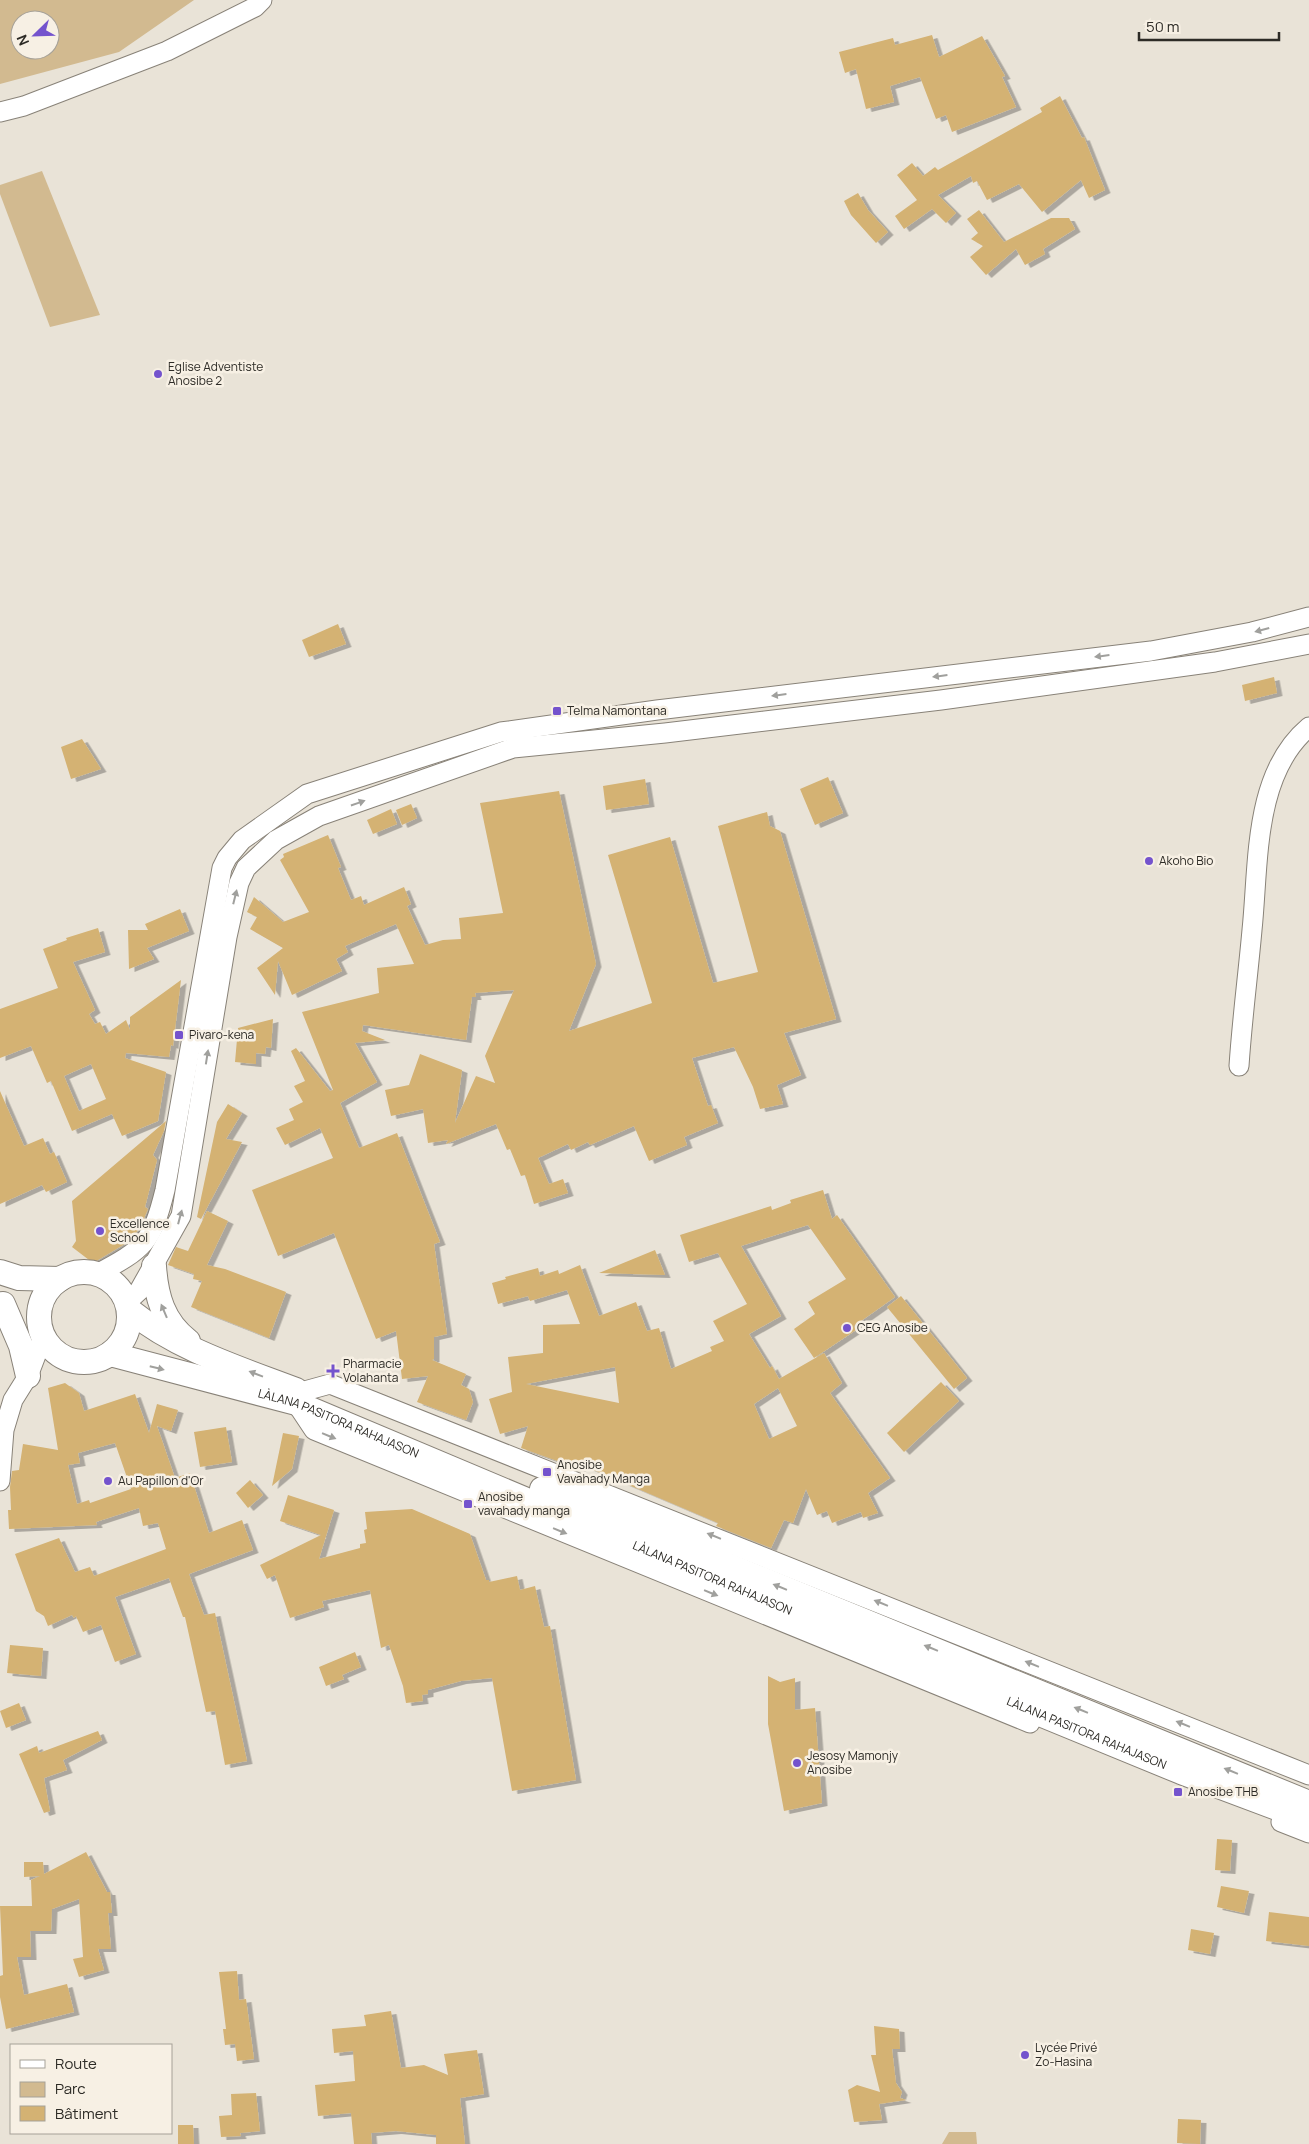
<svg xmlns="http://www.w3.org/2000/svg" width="1309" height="2144" viewBox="0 0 1309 2144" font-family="Manrope,sans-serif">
	<defs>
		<filter id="shadow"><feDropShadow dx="5.5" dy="3" stdDeviation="0" flood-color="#0004"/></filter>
	</defs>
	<rect width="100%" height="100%" fill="#e9e3d7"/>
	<g fill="#d2ba90" fill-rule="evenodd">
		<path d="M0,0H194L119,52L0,84ZM20,20H50V50H20Z"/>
		<path d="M42,171L100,315L50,327L0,194V185Z"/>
		<path d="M949,2132H976L977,2144H942Z"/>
	</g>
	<g fill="#d4b273" fill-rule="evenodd" filter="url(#shadow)">
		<path d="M932,35L939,57L982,36L1005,76L1002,77L1016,107L952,132L946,115L936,119L920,77L890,86L894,102L866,109L856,69L845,73L839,52L893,38L895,45Z"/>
		<path d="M1060,96L1082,138L1084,137L1105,190L1089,198L1081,180L1042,212L1019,184L987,200L977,181L973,183L971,176L938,195L956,213L946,223L932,209L904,229L895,216L917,200L897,175L912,163L923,176L935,167L938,170L1042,112L1040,108Z"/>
		<path d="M858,193L868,210L888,232L876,243L851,215L844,201Z"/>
		<path d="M979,210L1004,242L1051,218H1069L1075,229L1043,249L1045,254L1025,265L1016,249L986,275L970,257L983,246L971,239L978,233L967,219Z"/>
		<path d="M338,624L346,644L309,657L302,640Z"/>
		<path d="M1274,677L1277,693L1245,701L1242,685Z"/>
		<path d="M82,739L101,769L71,779L61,747Z"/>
		<path d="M828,777L843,813L815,825L800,789Z"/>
		<path d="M645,779L649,804L606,810L603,786Z"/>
		<path d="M559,791L596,964L569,1031L652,1003L608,855L670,837L713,983L758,972L718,826L767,812L770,826L780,831L836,1019L784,1033L801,1075L777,1085L783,1104L760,1109L753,1087L734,1047L692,1058L708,1106L711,1105L718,1123L684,1137L687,1145L649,1161L634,1126L590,1145L588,1142L571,1150L568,1144L538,1158L549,1184L563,1179L568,1193L534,1204L525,1175L521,1176L510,1149L507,1150L496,1124L446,1144L448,1140L428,1143L423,1109L391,1116L385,1090L409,1085L420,1054L462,1070L455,1123L476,1076L495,1083L485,1056L514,990L475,993L476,997H472L466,1040L363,1025L362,1031L385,1040L355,1043L377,1082L340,1103L359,1148L397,1133L440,1242L434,1244L447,1334L434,1337V1359L432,1360L466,1374L461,1385L469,1389L473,1402L466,1420L417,1402L428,1376L402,1379L396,1331L376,1339L334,1233L278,1256L252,1190L333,1158L320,1128L285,1145L276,1128L294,1120L289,1109L303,1102L294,1086L305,1081L291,1051L296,1048L330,1091L333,1090L302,1012L379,993L377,968L414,964L396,924L345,946L348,952L336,959L342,971L292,995L278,961L275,995L257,968L283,948L250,929L257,917L247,912L254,897L283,922L309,912L280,860L284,857L283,854L328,835L341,867L338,868L351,900L361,896L364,905L404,887L411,904L407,906L425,945L443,940L461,939L459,918L503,913L480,803Z"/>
		<path d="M411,804L417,818L402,825L396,810Z"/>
		<path d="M391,809L397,824L373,834L367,820Z"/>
		<path d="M180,909L189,931L147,948L154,959L129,969L128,930H148L145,924Z"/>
		<path d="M98,928L105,952L73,962L95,1010L89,1014L95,1024L100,1022L106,1034L126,1020L130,1030V1017L181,980L173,1046L171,1045L169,1057L126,1053L125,1058L166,1072L158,1121L122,1136L112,1114L72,1131L51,1081L47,1083L31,1046L0,1058V1009L58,988L43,949L67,940L66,938ZM91,1064L106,1099L79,1111L64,1076Z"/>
		<path d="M273,1019L271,1048L266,1047L265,1054L256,1053V1064L235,1062L238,1028Z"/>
		<path d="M0,1091L24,1146L43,1138L50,1154L54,1152L67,1182L46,1192L42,1185L0,1204Z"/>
		<path d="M228,1104L242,1113L226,1139L242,1142L201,1219L197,1217L217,1122Z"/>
		<path d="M166,1121L164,1131L153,1155L157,1160L145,1207L148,1209L140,1228L128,1242L93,1263L72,1247L76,1241L72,1201Z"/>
		<path d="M823,1190L832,1219L837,1215L895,1297L854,1326L856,1330L814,1358L794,1329L815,1314L808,1302L846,1279L808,1225L741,1246L781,1316L749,1334L770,1368L772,1366L779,1379L824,1353L842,1383L830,1393L890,1478L868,1493L878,1513L863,1518L861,1512L832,1523L827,1511L817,1515L806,1489L793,1523L784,1520L771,1548L716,1526L718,1523L582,1465L580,1469L521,1448L528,1426L500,1434L489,1399L512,1392L508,1357L543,1353V1325L580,1324L567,1290L530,1301L528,1296L498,1304L492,1283L506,1279L505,1277L538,1268L540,1276L558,1270L559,1274L580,1265L599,1316L636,1302L647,1331L659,1328L671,1369L712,1351L710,1347L724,1341L713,1321L747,1304L718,1253L689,1262L680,1235L771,1206L772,1210L791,1203L790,1200ZM615,1367L619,1403L526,1384ZM778,1388L797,1426L769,1439L754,1404Z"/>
		<path d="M207,1211L228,1221L207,1265L225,1269L286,1292L269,1338L191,1307L202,1281L193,1279L194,1274L168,1265L176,1247L188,1251Z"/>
		<path d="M655,1250L665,1275L599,1273Z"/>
		<path d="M901,1296L967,1378L954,1389L887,1307Z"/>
		<path d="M941,1382L959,1401L904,1452L887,1433Z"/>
		<path d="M65,1383L79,1393L84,1411L135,1394L149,1433L157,1404L178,1410L171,1431L157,1426L175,1478L190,1473L209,1533L242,1520L253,1550L189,1574L204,1615L215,1613L247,1761L225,1765L215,1711L206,1712L185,1617H183L169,1578L115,1597L136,1654L115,1662L101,1625L83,1632L76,1616L74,1618L72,1615L48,1626L44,1616L36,1611L15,1554L59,1538L75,1572L90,1567L94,1576L166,1549L158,1523L143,1526L139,1508L96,1522L97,1525L9,1529L8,1510H11L10,1487L12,1471L19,1470L23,1444L58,1450L48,1388ZM115,1443L131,1489L90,1503L89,1500L77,1504L68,1465L80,1463L78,1453Z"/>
		<path d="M226,1427L232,1462L200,1467L194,1432Z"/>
		<path d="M283,1433L299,1436L292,1469L272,1486Z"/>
		<path d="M250,1480L263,1495L248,1508L236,1493Z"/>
		<path d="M288,1495L334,1510L319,1559L360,1548V1544L366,1543L364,1530L367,1529L365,1512L412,1509L470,1534L486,1580H489V1582L517,1576L520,1590L535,1586L544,1627L550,1626L576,1780L512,1791L492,1678L461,1681L428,1690V1694L422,1695L423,1701L406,1703L403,1686L389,1645L381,1648L370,1590L322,1601L324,1607L290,1618L275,1575L267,1579L260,1565L321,1535L280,1521Z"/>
		<path d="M10,1645L43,1648L41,1676L7,1673Z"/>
		<path d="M355,1652L361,1667L342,1675L344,1679L326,1686L319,1667Z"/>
		<path d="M768,1676L780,1682L795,1678V1710L815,1708L822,1803L784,1811L768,1724Z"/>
		<path d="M19,1703L26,1720L6,1728L0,1711Z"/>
		<path d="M98,1731L102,1740L63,1760L67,1770L44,1778L50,1811L44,1813L19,1754L37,1746L39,1753Z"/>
		<path d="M1217,1839L1232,1840L1230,1871L1215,1870Z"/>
		<path d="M86,1852L107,1892H110L112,1913H108L111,1949H98L104,1970L79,1977L73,1959L83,1957L79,1899L52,1909L51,1931H30L31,1957H17L24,1995L67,1984L74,2012L6,2029L0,1997V1976L3,1975L0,1906H32L31,1880L40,1876L24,1877V1862H43L44,1874Z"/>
		<path d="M1221,1886L1249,1891L1244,1913L1217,1907Z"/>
		<path d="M1269,1912L1309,1917V1946L1266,1941Z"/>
		<path d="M1191,1929L1214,1933L1210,1954L1188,1950Z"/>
		<path d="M237,1971L239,2000L246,1999L254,2059L237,2061L235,2044L225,2045L223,2029H226L219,1972Z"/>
		<path d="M391,2011L401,2068L424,2065L448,2075L444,2054L477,2050L484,2094L460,2098L465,2144H436V2135L396,2131L371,2133L372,2144H354L351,2113L318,2116L315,2085L355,2081L353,2051L334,2053L332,2029L366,2026L364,2015Z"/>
		<path d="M874,2026L899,2029L900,2049H892L896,2083L902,2092L900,2098L906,2100L879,2104L882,2120L854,2122L848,2090L857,2085L880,2092L871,2055H876Z"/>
		<path d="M256,2093L260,2131L240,2133L241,2136L221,2137L219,2116L232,2115L231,2094Z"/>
		<path d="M1178,2119L1201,2120L1200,2144L1177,2143Z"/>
		<path d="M178,2125H193L194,2144H178Z"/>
	</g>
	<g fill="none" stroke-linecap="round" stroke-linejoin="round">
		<g stroke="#888278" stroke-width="21">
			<g id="minor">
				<path d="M0,112L24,106L167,51L255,7L262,0"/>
				<path d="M1239,1066C1242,1020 1248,975 1252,930C1259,863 1253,774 1309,727"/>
				<path d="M97,1274C144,1249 152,1243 165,1190L222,868L227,858L242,840L307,794L501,732L657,710L1151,651L1252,632L1309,617"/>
				<path d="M127,1302L139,1291L181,1216L227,937L239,883L246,868L276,840L319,816L513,748L665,733L941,700L1215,662L1309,644"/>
				<path d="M301,1392L330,1384L1309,1775"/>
				<path d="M296,1403L314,1430L1030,1723"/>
				<path d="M0,1481L4,1430L13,1400L28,1376L43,1337"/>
				<path d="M1281,1822L1309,1833"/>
			</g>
		</g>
		<g stroke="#888278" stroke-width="26">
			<g id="major">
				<path d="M154,1266C156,1296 163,1322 188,1341"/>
				<path d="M0,1272L19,1278L60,1279"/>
				<circle cx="84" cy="1317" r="45"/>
				<path d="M3,1304L21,1346L28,1376"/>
				<path d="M129,1310C177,1349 238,1368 296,1390"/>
				<path id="s1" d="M110,1354L296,1403L845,1634L1181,1772L1309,1820"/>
				<path d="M542,1489L1309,1803"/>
			</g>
		</g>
		<use href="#minor" stroke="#fff" stroke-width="19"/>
		<use href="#major" stroke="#fff" stroke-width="24"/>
	</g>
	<defs><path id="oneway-solid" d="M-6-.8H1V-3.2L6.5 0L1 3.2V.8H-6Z" transform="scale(1.25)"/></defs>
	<g fill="#a0a09d">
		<use href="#oneway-solid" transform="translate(1262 630) rotate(165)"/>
		<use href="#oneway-solid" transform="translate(1102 656) rotate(173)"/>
		<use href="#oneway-solid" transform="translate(940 676) rotate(173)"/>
		<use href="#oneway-solid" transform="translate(779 695) rotate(173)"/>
		<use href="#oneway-solid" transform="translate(358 803) rotate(-19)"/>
		<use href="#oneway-solid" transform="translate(235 897) rotate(-76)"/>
		<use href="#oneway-solid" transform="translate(207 1057) rotate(-81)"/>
		<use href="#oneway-solid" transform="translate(180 1217) rotate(-75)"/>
		<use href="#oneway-solid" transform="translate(164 1311) rotate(-113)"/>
		<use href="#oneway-solid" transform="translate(157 1368) rotate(14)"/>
		<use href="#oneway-solid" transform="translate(256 1374) rotate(-159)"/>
		<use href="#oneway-solid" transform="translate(329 1436) rotate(22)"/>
		<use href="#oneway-solid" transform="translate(560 1531) rotate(22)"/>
		<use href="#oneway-solid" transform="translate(714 1536) rotate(-158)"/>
		<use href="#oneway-solid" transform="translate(780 1587) rotate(-158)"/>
		<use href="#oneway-solid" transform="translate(711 1593) rotate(22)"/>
		<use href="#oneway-solid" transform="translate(881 1603) rotate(-158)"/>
		<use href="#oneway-solid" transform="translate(931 1648) rotate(-158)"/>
		<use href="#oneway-solid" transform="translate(1032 1664) rotate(-158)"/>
		<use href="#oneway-solid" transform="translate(1081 1710) rotate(-158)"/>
		<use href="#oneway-solid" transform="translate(1183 1724) rotate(-158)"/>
		<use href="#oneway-solid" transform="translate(1231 1771) rotate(-158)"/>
	</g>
	<g fill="#7453cd" stroke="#f7f0e4" stroke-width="2">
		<circle cx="158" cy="374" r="5"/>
		<rect x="552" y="706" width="10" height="10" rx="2.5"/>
		<circle cx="1149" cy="861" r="5"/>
		<rect x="174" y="1030" width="10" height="10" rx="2.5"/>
		<circle cx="100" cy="1231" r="5"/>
		<circle cx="847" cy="1328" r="5"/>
		<path d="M330.5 1363.5h5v5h5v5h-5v5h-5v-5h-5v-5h5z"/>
		<rect x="542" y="1467" width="10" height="10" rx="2.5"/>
		<circle cx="108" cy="1481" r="5"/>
		<rect x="463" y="1499" width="10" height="10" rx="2.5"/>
		<circle cx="797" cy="1763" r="5"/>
		<rect x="1173" y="1787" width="10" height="10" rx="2.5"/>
		<circle cx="1025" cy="2055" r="5"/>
	</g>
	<g text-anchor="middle" stroke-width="5" stroke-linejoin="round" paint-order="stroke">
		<g font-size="12" fill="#2d2b26" stroke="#f7f0e4" text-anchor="start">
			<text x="168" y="371">Eglise Adventiste<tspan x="168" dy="14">Anosibe 2</tspan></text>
			<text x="567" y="715">Telma Namontana</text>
			<text x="1159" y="865">Akoho Bio</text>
			<text x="189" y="1039">Pivaro-kena</text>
			<text x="110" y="1228">Excellence<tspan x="110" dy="14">School</tspan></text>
			<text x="857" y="1332">CEG Anosibe</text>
			<text x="343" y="1368">Pharmacie<tspan x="343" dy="14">Volahanta</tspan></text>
			<text x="557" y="1469">Anosibe<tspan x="557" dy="14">Vavahady Manga</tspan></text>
			<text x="118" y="1485">Au Papillon d'Or</text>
			<text x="478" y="1501">Anosibe<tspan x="478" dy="14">vavahady manga</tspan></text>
			<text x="807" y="1760">Jesosy Mamonjy<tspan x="807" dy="14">Anosibe</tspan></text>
			<text x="1188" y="1796">Anosibe THB</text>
			<text x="1035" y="2052">Lycée Privé<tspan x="1035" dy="14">Zo-Hasina</tspan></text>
		</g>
		<g font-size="12" fill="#2d2b26" stroke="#f7f0e4">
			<text dy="4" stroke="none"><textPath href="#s1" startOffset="239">LÀLANA PASITORA RAHAJASON</textPath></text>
			<text dy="4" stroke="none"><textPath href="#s1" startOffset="644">LÀLANA PASITORA RAHAJASON</textPath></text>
			<text dy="4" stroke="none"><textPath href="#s1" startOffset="1049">LÀLANA PASITORA RAHAJASON</textPath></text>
		</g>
	</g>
	<rect x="10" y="2044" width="162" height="90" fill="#f7f0e4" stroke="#a6a198"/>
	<rect x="20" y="2060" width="25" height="8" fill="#ffffff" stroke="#a6a198"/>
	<text x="55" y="2069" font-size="15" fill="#2d2b26">Route</text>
	<rect x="20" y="2082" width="25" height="15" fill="#d2ba90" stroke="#a6a198"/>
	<text x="55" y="2094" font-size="15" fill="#2d2b26">Parc</text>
	<rect x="20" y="2106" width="25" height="15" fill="#d4b273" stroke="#a6a198"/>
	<text x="55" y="2119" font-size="15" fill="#2d2b26">Bâtiment</text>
	<g transform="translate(35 35) rotate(247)"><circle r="24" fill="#f7f0e4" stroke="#a6a198"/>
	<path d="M0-4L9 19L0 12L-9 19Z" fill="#7453cd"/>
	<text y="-8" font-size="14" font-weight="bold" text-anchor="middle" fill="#2d2b26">N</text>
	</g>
	<path d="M1139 32v8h140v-8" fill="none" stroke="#2d2b26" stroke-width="2.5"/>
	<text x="1146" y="32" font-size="15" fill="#2d2b26" stroke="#f7f0e4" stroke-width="4" paint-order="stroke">50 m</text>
</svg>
